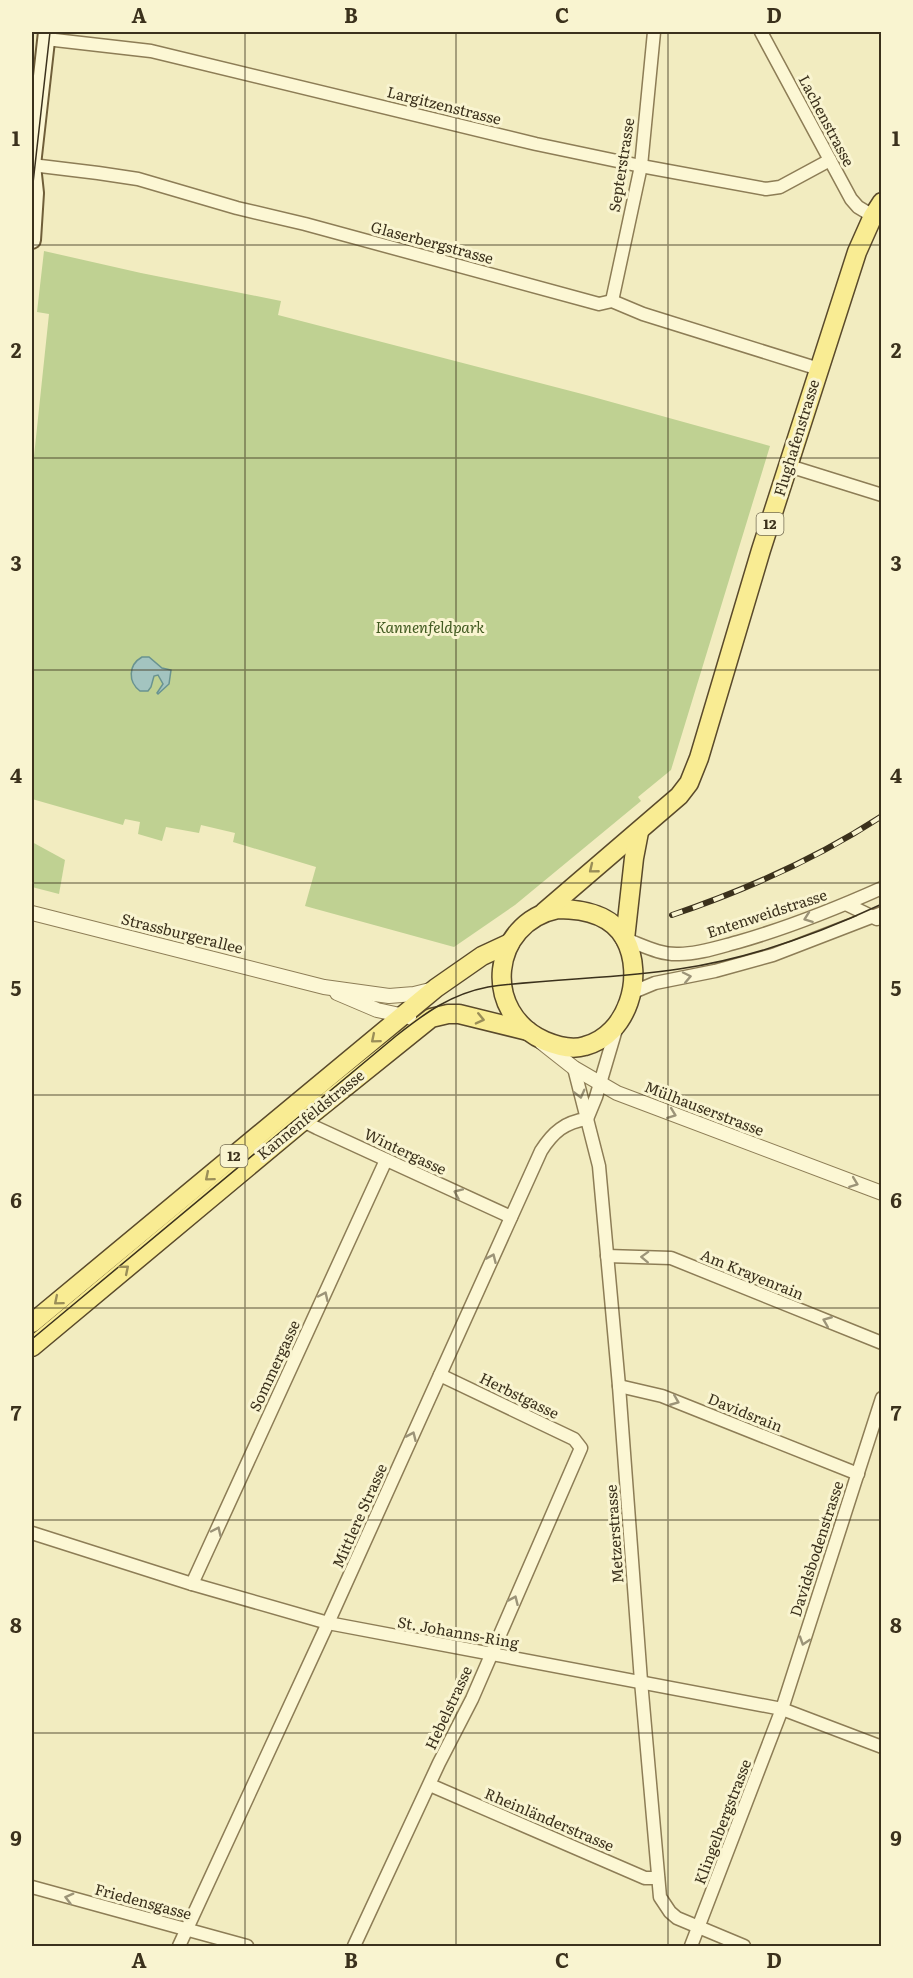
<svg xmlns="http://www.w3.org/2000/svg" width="913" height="1978" viewBox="0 0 913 1978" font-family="Literata,serif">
	<rect width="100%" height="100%" fill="#f2ecc0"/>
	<g fill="#bfd192">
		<path d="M44,251L141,273L281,301L278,315L586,395L770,446L671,770L638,797L641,801L515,905L454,947L305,906L316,867L233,842L235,833L201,825L199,833L166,827L162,841L138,834L140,822L125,819L123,825L32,799V475L49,314L37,312Z"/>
		<path d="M32,842L65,860L59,894L32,887Z"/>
	</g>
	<path fill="#a3c4c0" stroke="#699390" stroke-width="1.5" d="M142,657H149L162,668L171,670L169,684L158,694L157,693L163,684L158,675L154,676L151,687L148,691H140C128,682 128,665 142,657Z"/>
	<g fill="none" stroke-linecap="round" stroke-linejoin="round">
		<g stroke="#8d7d56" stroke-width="15">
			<g id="minor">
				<path d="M761,32L851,199L858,207L873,216"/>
				<path d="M46,39L151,51L536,144L641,166L766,189L780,187L830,160"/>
				<path d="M32,165L98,173L138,179L237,208L305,224L599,304L612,301L643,314L819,369"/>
				<path d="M612,301L641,166L654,32"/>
				<path d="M789,466L882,495"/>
				<path d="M846,904L877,919"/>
				<path d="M625,939C642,945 660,955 679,954C699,954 719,947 738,942C787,928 835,909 882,888"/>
				<path d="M631,993L655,983L715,971L773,955L882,913"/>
				<path d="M574,1068L599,1166L619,1386L641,1681L660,1897L670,1912L677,1918L744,1946"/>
				<path d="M298,1116L303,1121L317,1128L511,1217"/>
				<path d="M587,1119L596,1097L617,1026"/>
				<path d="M607,1256L671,1258L882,1343"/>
				<path d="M619,1386L662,1396L858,1474"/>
				<path d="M32,1533L192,1584L328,1623L782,1709L882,1747"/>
				<path d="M192,1584L386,1160"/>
				<path d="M430,1785L645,1878H658"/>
				<path d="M32,1887L247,1946"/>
				<path d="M179,1946L328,1623L541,1151C553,1132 565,1122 587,1119"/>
				<path d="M354,1946L439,1763L472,1699L581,1448L574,1439L440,1375"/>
				<path d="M691,1946L782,1709L882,1398"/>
			</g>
		</g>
		<g stroke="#8d7d56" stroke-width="16">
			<g id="tertiary">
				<path d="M32,913L324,987L389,996L414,994L434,989"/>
				<path d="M337,993L377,1010L409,1017"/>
				<path d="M541,1042L574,1068L617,1093L882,1193"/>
			</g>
		</g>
		<g stroke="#6f5e39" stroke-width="20">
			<path id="secondary" d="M32,240L35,193L32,165L47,32"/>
		</g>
		<g stroke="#5a4a2b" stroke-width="21">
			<g id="primary">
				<path d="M558,909C583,909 612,915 625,939C645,976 628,1035 585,1046C572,1050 557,1046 545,1041C481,1013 490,923 558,909Z"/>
				<path d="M544,912L679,796L689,783L699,758L761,550L857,252L873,216L882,202"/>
				<path d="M625,939L634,858L639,832"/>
				<path d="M32,1323L436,988L482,956L510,943"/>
				<path d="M32,1347L303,1121L431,1018L448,1014H459L528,1031"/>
			</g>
		</g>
		<use href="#minor" stroke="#fcf7d4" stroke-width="12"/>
		<use href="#tertiary" stroke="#fcf7d4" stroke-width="14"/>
		<use href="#secondary" stroke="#fcf7d4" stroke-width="16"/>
		<use href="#primary" stroke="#f9ec93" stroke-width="18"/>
		<g stroke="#3b311c" stroke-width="1.5">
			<path d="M32,192L50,32"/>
			<path d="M32,1339L396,1036C425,1013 451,994 488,987C551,978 616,979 679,969C749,959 818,934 882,904"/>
		</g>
		<g stroke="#3b311c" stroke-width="6">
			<path id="rail" d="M672,915C746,890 816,859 882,816"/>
		</g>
		<use href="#rail" stroke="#f9f4d0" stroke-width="4" stroke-dasharray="11" stroke-linecap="butt"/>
	</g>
	<defs><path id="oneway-chevron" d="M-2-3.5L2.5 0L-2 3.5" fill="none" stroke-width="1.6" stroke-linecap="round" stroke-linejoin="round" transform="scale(1.5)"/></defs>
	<g stroke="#9a8e58">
		<use href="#oneway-chevron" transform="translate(593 869) rotate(141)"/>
		<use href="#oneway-chevron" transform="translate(480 1019) rotate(13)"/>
		<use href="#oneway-chevron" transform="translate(375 1039) rotate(140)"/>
		<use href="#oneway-chevron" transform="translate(209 1177) rotate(140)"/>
		<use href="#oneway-chevron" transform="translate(125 1269) rotate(-40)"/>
		<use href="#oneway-chevron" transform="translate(58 1301) rotate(140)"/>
	</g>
	<g stroke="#9c9478">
		<use href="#oneway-chevron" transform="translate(808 918) rotate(160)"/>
		<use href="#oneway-chevron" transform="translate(687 977) rotate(-12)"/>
		<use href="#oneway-chevron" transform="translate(580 1094) rotate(76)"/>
		<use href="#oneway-chevron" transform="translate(672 1114) rotate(21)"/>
		<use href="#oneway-chevron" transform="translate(854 1183) rotate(21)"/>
		<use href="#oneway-chevron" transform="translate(458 1193) rotate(-156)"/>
		<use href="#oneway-chevron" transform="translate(645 1257) rotate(-178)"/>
		<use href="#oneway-chevron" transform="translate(492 1258) rotate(-66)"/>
		<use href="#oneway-chevron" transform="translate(324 1296) rotate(-65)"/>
		<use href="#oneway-chevron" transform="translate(827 1321) rotate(-158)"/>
		<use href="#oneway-chevron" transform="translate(675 1401) rotate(22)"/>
		<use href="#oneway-chevron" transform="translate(412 1436) rotate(-66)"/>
		<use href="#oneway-chevron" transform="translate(217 1531) rotate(-65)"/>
		<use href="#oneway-chevron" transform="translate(514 1600) rotate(-66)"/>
		<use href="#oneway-chevron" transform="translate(804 1641) rotate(108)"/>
		<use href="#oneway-chevron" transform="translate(69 1898) rotate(-165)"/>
	</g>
	<path fill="none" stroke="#3b311c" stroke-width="1.5" stroke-opacity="0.55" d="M245,32V1946M456,32V1946M668,32V1946M32,245H882M32,458H882M32,670H882M32,883H882M32,1095H882M32,1308H882M32,1520H882M32,1733H882"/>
	<g text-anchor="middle" stroke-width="6" stroke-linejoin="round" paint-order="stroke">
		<g fill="#f9f4d0" stroke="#746c52" stroke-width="1.5">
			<rect x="756.5" y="513" width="27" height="22" rx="4.5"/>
			<rect x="220.5" y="1145" width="27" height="22" rx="4.5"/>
		</g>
		<g font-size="14" font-weight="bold" fill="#3b311c">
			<text x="770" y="529">12</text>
			<text x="234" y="1161">12</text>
		</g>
		<g font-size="15" fill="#3b311c" stroke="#f9f4d0">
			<text transform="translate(444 106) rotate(14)" y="5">Largitzenstrasse</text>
			<text transform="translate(826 121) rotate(62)" y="5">Lachenstrasse</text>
			<text transform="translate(622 165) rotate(-81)" y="5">Septerstrasse</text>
			<text transform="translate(432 243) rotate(15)" y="5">Glaserbergstrasse</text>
			<text transform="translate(797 438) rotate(-73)" y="5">Flughafenstrasse</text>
			<text transform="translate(767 914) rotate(-18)" y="5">Entenweidstrasse</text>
			<text transform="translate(182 934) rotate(14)" y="5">Strassburgerallee</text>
			<text transform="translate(704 1109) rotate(21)" y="5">Mülhauserstrasse</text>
			<text transform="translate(311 1115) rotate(-39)" y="5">Kannenfeldstrasse</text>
			<text transform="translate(405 1152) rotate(25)" y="5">Wintergasse</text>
			<text transform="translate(752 1275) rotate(22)" y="5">Am Krayenrain</text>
			<text transform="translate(275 1366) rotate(-65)" y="5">Sommergasse</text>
			<text transform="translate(519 1396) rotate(26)" y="5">Herbstgasse</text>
			<text transform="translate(745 1413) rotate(22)" y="5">Davidsrain</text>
			<text transform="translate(360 1516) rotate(-66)" y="5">Mittlere Strasse</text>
			<text transform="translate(615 1534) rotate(-94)" y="5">Metzerstrasse</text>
			<text transform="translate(817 1549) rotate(-72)" y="5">Davidsbodenstrasse</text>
			<text transform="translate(458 1633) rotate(10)" y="5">St. Johanns-Ring</text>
			<text transform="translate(449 1708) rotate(-65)" y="5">Hebelstrasse</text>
			<text transform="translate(549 1820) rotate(23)" y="5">Rheinländerstrasse</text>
			<text transform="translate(723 1822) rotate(-69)" y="5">Klingelbergstrasse</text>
			<text transform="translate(143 1902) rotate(15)" y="5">Friedensgasse</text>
		</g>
		<g font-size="15" font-style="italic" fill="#415a20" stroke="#f9f4d0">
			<text x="430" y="633">Kannenfeldpark</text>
		</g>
	</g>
	<rect width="913" height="1978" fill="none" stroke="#f9f4d0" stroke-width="66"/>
	<rect x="33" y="33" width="847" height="1912" fill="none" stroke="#3b311c" stroke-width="2"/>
	<g font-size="20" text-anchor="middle" font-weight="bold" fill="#3b311c">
		<text x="139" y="23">A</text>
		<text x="351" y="23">B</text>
		<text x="562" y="23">C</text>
		<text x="774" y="23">D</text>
		<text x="16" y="146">1</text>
		<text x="896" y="146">1</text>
		<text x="16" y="358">2</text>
		<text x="896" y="358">2</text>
		<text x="16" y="571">3</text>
		<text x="896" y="571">3</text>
		<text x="16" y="783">4</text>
		<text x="896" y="783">4</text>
		<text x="16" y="996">5</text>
		<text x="896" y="996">5</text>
		<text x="16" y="1208">6</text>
		<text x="896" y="1208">6</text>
		<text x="16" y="1421">7</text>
		<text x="896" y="1421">7</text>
		<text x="16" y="1633">8</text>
		<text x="896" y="1633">8</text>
		<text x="16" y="1846">9</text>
		<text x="896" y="1846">9</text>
		<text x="139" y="1968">A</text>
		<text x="351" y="1968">B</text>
		<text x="562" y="1968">C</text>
		<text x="774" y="1968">D</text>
	</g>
</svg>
